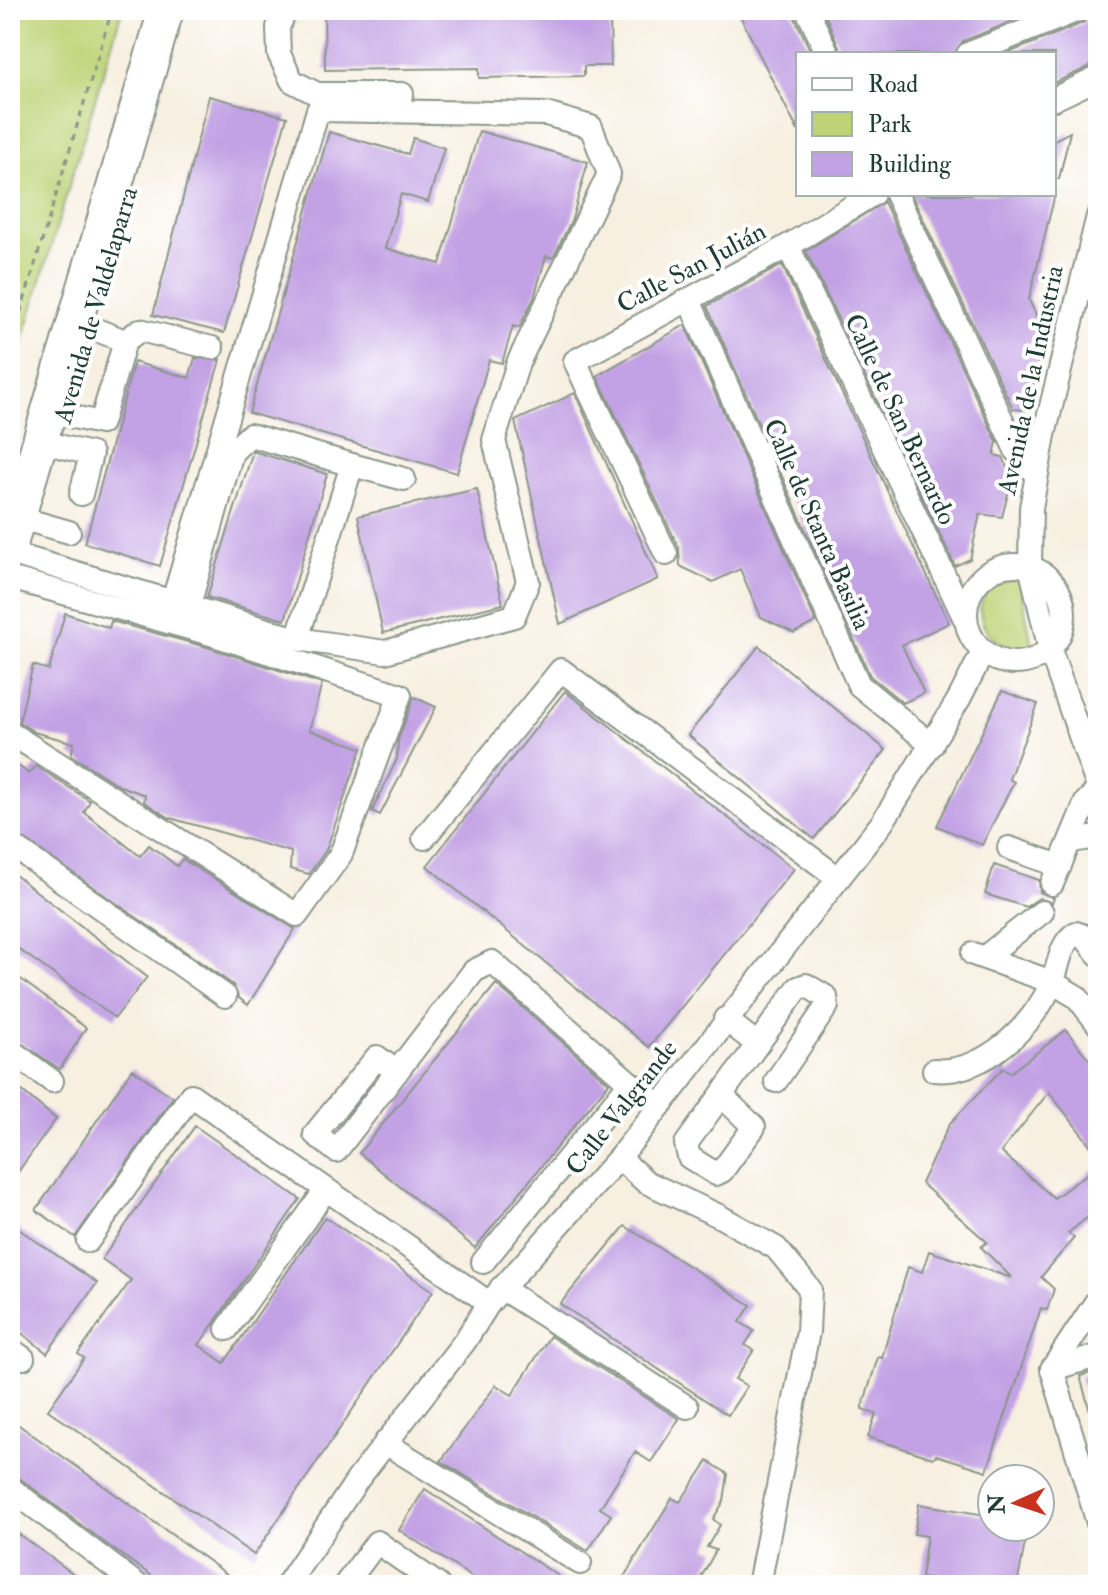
<svg xmlns="http://www.w3.org/2000/svg" width="1108" height="1595" viewBox="0 0 1108 1595" font-family="'IM FELL Double Pica',serif">
	<rect width="100%" height="100%" fill="#fff"/>
	<filter id="ink" filterUnits="userSpaceOnUse"><feTurbulence type="fractalNoise" baseFrequency=".0125" numOctaves="2"/><feDisplacementMap in="SourceGraphic" scale="16" xChannelSelector="R" yChannelSelector="G"/><feConvolveMatrix kernelMatrix="1 2 1 2 8 2 1 2 1" color-interpolation-filters="sRGB"/></filter>
	<filter id="wash" filterUnits="userSpaceOnUse"><feTurbulence type="fractalNoise" baseFrequency=".006" numOctaves="4" result="noise"/><feDisplacementMap in="SourceGraphic" scale="32" xChannelSelector="R" yChannelSelector="G"/><feGaussianBlur stdDeviation="1.8" result="paint"/><feColorMatrix in="noise" values="0 0 0 0 0 0 0 0 0 0 0 0 0 0 0 0 0 1.4 0 .05"/><feComposite in="paint" operator="in"/></filter>
	<g filter="url(#wash)">
		<rect width="100%" height="100%" fill="#f7efe0"/>
		<g fill="#bed376" stroke="#6e8855" stroke-width="2">
			<path d="M10,10H122L10,383Z"/>
			<path d="M1019,578L1033,650C974,655 958,582 1019,578Z"/>
		</g>
		<g id="blocks">
			<g fill="#c2a2e4">
				<path d="M324,10H569V18L610,17L611,66H584V76L479,78V68L325,70Z"/>
				<path d="M737,10H791L797,22L812,54H798V131Z"/>
				<path d="M823,10H1040L963,41L954,54H842Z"/>
				<path d="M1092,12L1098,26V48L1089,67L1054,83V54H1006L1083,23Z"/>
				<path d="M209,96L287,117L224,333L153,315Z"/>
				<path d="M479,131L588,162L572,219L553,258L546,256L534,298L519,328L513,326L502,363L489,360L457,473L249,413L329,132L408,154L413,138L444,148L428,202L401,194L385,248L440,264Z"/>
				<path d="M1070,132L1059,179H1054V140Z"/>
				<path d="M911,194H1055L1029,300L1045,334L1027,410L1013,409Z"/>
				<path d="M884,202L997,442L994,455L1003,457L1012,478L1002,517L980,514L970,559L955,566L806,251Z"/>
				<path d="M782,265L949,623L902,645L924,693L903,703L870,676L707,306Z"/>
				<path d="M685,325L816,622L794,633L761,617L740,569L713,582L680,566L679,548L597,376Z"/>
				<path d="M195,358L220,360L160,566L85,543L134,362L189,378Z"/>
				<path d="M575,393L658,579L560,624L515,421Z"/>
				<path d="M253,451L327,474L285,620L207,597Z"/>
				<path d="M477,489L503,604L383,633L358,516Z"/>
				<path d="M65,613L109,628L111,621L210,648L322,684L309,730L362,748L326,850L309,874L290,869L291,852L170,818L144,802L145,795L120,786L71,755L74,743L34,732L19,722L33,665L49,670Z"/>
				<path d="M759,646L886,750L814,839L688,735Z"/>
				<path d="M565,691L794,869L649,1047L427,866Z"/>
				<path d="M1002,691L1038,704L1009,779L1014,782L982,845L937,826Z"/>
				<path d="M414,697L436,707L380,815L372,811L397,759L398,740Z"/>
				<path d="M10,759L29,774L36,766L90,801L84,812L140,856L149,845L177,866L182,859L295,929L248,1005L239,998L233,985L10,829Z"/>
				<path d="M994,865L1039,880L1040,892L1054,898L1052,903L1039,898L1026,907L985,894Z"/>
				<path d="M10,871L147,977L115,1018L10,943Z"/>
				<path d="M10,971L86,1028L60,1069L10,1036Z"/>
				<path d="M496,984L609,1083L475,1248L359,1153Z"/>
				<path d="M1066,1030L1098,1071V1155L1049,1092L1001,1152L1054,1198L1098,1166V1209L1068,1233L1074,1238L1041,1277L1054,1289L1047,1310L1041,1308L987,1471L936,1455L933,1458L868,1437L876,1414L862,1409L878,1357L882,1358L908,1267L922,1272L929,1251L1012,1278L981,1247L987,1242L921,1183L950,1123L1003,1068L1010,1073Z"/>
				<path d="M132,1069L173,1097L75,1237L36,1210Z"/>
				<path d="M10,1081L56,1119L10,1183Z"/>
				<path d="M195,1126L300,1199L199,1345L224,1363L325,1217L433,1291L254,1555L48,1410L84,1358L78,1354L131,1280L102,1259Z"/>
				<path d="M10,1223L97,1283L47,1353L10,1324Z"/>
				<path d="M625,1226L751,1305L740,1322L754,1331L745,1345L754,1350L735,1379L747,1386L728,1415L560,1304Z"/>
				<path d="M550,1336L679,1419L651,1462L635,1452L600,1508L611,1515L588,1551L441,1461L496,1385L512,1395Z"/>
				<path d="M1098,1371V1426H1094L1080,1376Z"/>
				<path d="M16,1423L242,1585H165L113,1549L18,1477L10,1474V1431Z"/>
				<path d="M708,1461L728,1474L724,1501L713,1519L720,1525L707,1547L716,1550L697,1585H619L672,1498L680,1502Z"/>
				<path d="M425,1489L572,1585H484L399,1530Z"/>
				<path d="M919,1504L992,1516V1527H1028L1017,1585H941L942,1581L921,1578L927,1536L914,1534Z"/>
				<path d="M10,1528L89,1585H10Z"/>
			</g>
		</g>
	</g>
	<g filter="url(#ink)">
		<use href="#blocks" fill-opacity="0" stroke="#8b968a" stroke-width="2"/>
		<g fill="none" stroke-linecap="round" stroke-linejoin="round">
			<g stroke="#8b968a" stroke-width="26">
				<g id="minor">
					<path d="M286,10L278,27L279,54L292,81L317,94H402"/>
					<path d="M807,10L828,54"/>
					<path d="M968,54L1078,10"/>
					<path d="M1054,99L1098,78"/>
					<path d="M896,194L1016,450L1036,475"/>
					<path d="M1098,216L1044,435L1031,508L1030,566L1050,650L1098,787"/>
					<path d="M788,246L964,617"/>
					<path d="M689,300L859,685L932,745"/>
					<path d="M125,341L140,330L212,348"/>
					<path d="M64,415L101,423L125,341L89,327"/>
					<path d="M55,445L91,454L81,494"/>
					<path d="M34,522L69,532"/>
					<path d="M666,554L575,361L788,246L873,194"/>
					<path d="M23,557L297,639L385,652L514,616L528,582L494,440L518,363L609,174L591,127L546,114L318,110L172,604"/>
					<circle cx="1015" cy="614" r="49"/>
					<path d="M188,609L232,452L250,435L352,465"/>
					<path d="M297,639L352,465L404,479"/>
					<path d="M10,733L297,915L341,854L400,695L214,635L17,580"/>
					<path d="M424,838L561,670L838,878"/>
					<path d="M1071,841L1098,837"/>
					<path d="M10,844L225,996"/>
					<path d="M1009,848L1060,866"/>
					<path d="M1052,884L1086,802L1098,790"/>
					<path d="M973,954L1052,982L1077,997L1098,1024"/>
					<path d="M985,957L1042,912"/>
					<path d="M725,1019L757,1044"/>
					<path d="M10,1050L52,1081"/>
					<path d="M934,1070C983,1075 1034,1026 1052,982C1060,965 1059,944 1076,933L1084,936L1098,954"/>
					<path d="M397,1072L377,1057L315,1134L336,1151L474,971L492,962L630,1083"/>
					<path d="M721,1095L754,1127L722,1171L716,1174L689,1157L686,1144L798,988L806,985L826,997L827,1006L776,1081"/>
					<path d="M619,1158L646,1182L719,1216L776,1248L810,1289L808,1332L759,1585"/>
					<path d="M88,1241L191,1095L489,1303"/>
					<path d="M483,1262L630,1083L659,1104"/>
					<path d="M501,1288L687,1407"/>
					<path d="M227,1329L325,1191"/>
					<path d="M10,1349L23,1358"/>
					<path d="M1098,1356L1052,1369L1098,1523"/>
					<path d="M1052,1369L1098,1299"/>
					<path d="M385,1443L580,1563"/>
					<path d="M10,1488L137,1585"/>
					<path d="M287,1585L358,1479L465,1341L489,1303L619,1158L882,823L959,699L983,652"/>
					<path d="M345,1585L377,1542L438,1585"/>
				</g>
			</g>
			<g stroke="#8b968a" stroke-width="38">
				<path id="highway" d="M10,544L166,10"/>
			</g>
			<g stroke="#8b968a" stroke-width="3" stroke-dasharray="6 6" stroke-linecap="butt">
				<path d="M10,23L24,10"/>
				<path d="M10,347L112,10"/>
			</g>
			<use href="#minor" stroke="#fff" stroke-width="22"/>
			<use href="#highway" stroke="#fff" stroke-width="34"/>
		</g>
	</g>
	<g text-anchor="middle" stroke-width="8" stroke-linejoin="round" paint-order="stroke">
		<g font-size="26" fill="#1f3d34" stroke="#fff">
			<text transform="translate(691 267) rotate(-28)" y="9">Calle San Julián</text>
			<text transform="translate(95 305) rotate(-74)" y="9">Avenida de Valdelaparra</text>
			<text transform="translate(1030 380) rotate(-78)" y="9">Avenida de la Industria</text>
			<text transform="translate(901 419) rotate(65)" y="9">Calle de San Bernardo</text>
			<text transform="translate(818 524) rotate(66)" y="9">Calle de Stanta Basilia</text>
			<text transform="translate(621 1107) rotate(-52)" y="9">Calle Valgrande</text>
		</g>
	</g>
	<rect width="1108" height="1595" fill="none" stroke="#fff" stroke-width="40"/>
	<rect x="796" y="52" width="260" height="144" fill="#ffffff" stroke="#a5b1ae" stroke-width="2"/>
	<rect x="812" y="78" width="40" height="12" fill="#ffffff" stroke="#a5b1ae" stroke-width="2"/>
	<text x="868" y="92" font-size="24" fill="#1f3d34">Road</text>
	<rect x="812" y="112" width="40" height="24" fill="#bed376" stroke="#a5b1ae" stroke-width="2"/>
	<text x="868" y="132" font-size="24" fill="#1f3d34">Park</text>
	<rect x="812" y="152" width="40" height="24" fill="#c2a2e4" stroke="#a5b1ae" stroke-width="2"/>
	<text x="868" y="172" font-size="24" fill="#1f3d34">Building</text>
	<g transform="translate(1016 1503) rotate(267)"><circle r="38" fill="#ffffff" stroke="#a5b1ae" stroke-width="2"/>
	<path d="M0-6L14 30L0 20L-14 30Z" fill="#c8321e"/>
	<text y="-12" font-size="22" font-weight="bold" text-anchor="middle" fill="#1f3d34">N</text>
	</g>
</svg>
